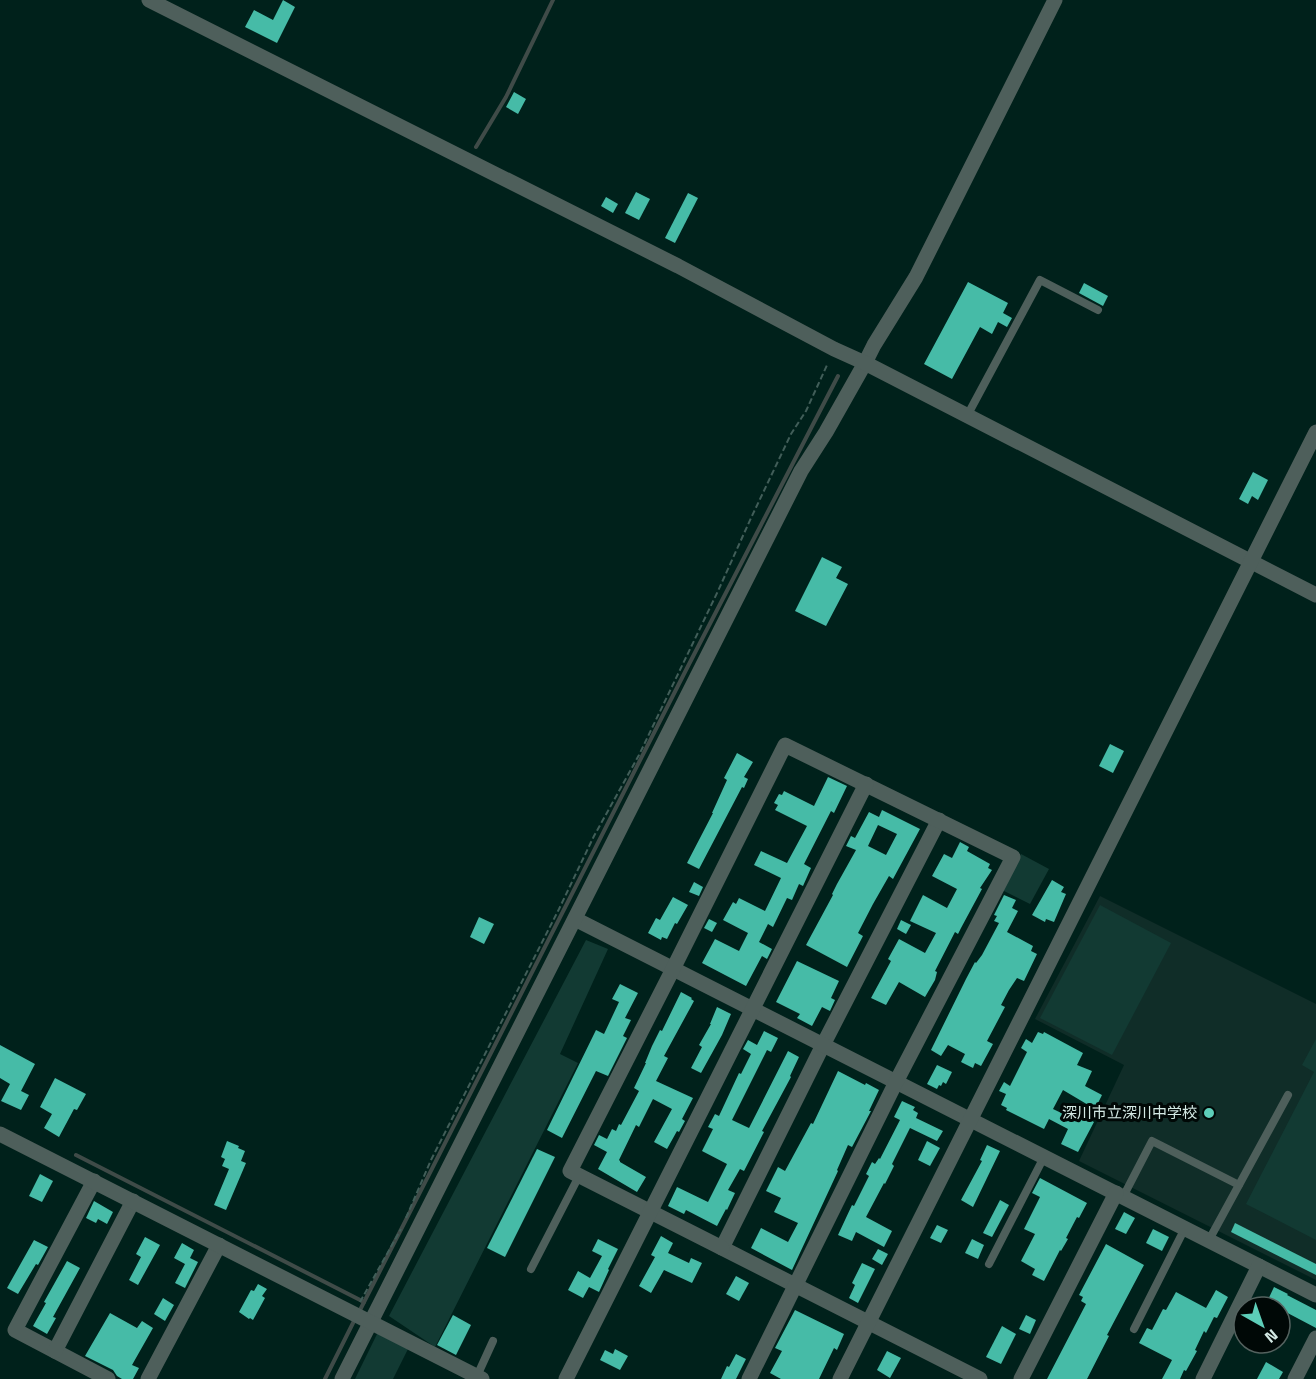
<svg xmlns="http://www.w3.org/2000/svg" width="1316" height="1379" viewBox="0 0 1316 1379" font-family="'Titillium Web','Noto Sans JP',sans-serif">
	<rect width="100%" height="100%" fill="#00211b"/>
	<path fill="#102d28" d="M1100,896L1316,1004V1280L1079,1161L1124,1065L1035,1019Z"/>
	<g fill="#123a33">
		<path d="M1021,854L1049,869L1030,904L1002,890Z"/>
		<path d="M1100,905L1171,943L1112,1055L1040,1018Z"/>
		<path d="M586,940L608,949L560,1054L578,1063L435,1347L389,1316Z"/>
		<path d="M1316,1039V1240L1246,1204L1314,1072L1302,1065Z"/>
		<path d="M379,1330L410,1345L393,1379H355Z"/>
	</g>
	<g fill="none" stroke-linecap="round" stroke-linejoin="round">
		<g stroke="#3f4b48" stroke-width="4">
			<path d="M476,147L506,97L553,0"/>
			<path d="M76,1155L364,1302"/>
			<path d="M359,1312L686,670L838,376"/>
			<path d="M325,1379L355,1319"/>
		</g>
	</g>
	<g fill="#46bba7" fill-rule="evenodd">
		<path d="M283,0L295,7L277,43L245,27L254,10L273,20Z"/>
		<path d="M514,92L526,99L518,114L506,107Z"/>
		<path d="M636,192L650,199L639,220L625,213Z"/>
		<path d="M688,193L698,198L675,243L665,238Z"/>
		<path d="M606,197L618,204L613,213L601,206Z"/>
		<path d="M968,282L1008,303L1003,313L1012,318L1007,327L998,322L992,334L980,327L952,379L924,364Z"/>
		<path d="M1084,283L1108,296L1103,306L1079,293Z"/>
		<path d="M1253,472L1268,480L1258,500L1252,496L1248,504L1239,499Z"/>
		<path d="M822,557L842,567L836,578L848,584L826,626L795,611Z"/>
		<path d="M1110,744L1124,751L1113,773L1099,766Z"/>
		<path d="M737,753L753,762L744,777L748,779L744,788L742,787L699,869L687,863L713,813H712L727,780L724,778Z"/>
		<path d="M828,777L847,786L834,813L831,811L804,864L811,868L803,886L799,884L792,900L787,898L773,927L768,924L759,942L772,949L767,959L762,956L746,986L702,963L715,939L739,951L748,933L723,920L733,902L736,904L739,898L765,911L781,878L754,865L761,851L787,863L807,826L775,810L778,805L774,803L779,794L782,795L784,791L814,806Z"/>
		<path d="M882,810L920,829L893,879L889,876L873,904L858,933L863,936L847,967L806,945L833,895L832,894L837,884L856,850L846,846L851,836L855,838L869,812L879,817ZM878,825L897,834L886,855L868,846Z"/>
		<path d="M960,842L969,847L967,851L990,864L988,868L992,870L980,888L982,889L961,928L958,934L955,932L935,971L937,972L935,980L925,997L899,982L886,1005L871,998L891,961L888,959L899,939L925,953L936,933L910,921L923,895L947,908L957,889L932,876L944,854L952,858Z"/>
		<path d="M1052,880L1064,887L1061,892L1066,894L1054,922L1046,919L1045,922L1032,915Z"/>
		<path d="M694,882L703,887L699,896L689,892Z"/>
		<path d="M1004,895L1016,900L1012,908L1018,911L1007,932L1033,946L1031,951L1037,954L1024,981L1017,978L1009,990L1001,1005L1005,1007L987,1041L993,1044L981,1066L975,1063L973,1068L961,1062L965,1054L948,1045L941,1056L931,1050L966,979L975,962L976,963L982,955L999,923L994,921L997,916L994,915Z"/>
		<path d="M673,897L688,905L677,924L675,923L667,939L662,937L661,940L648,933L656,918L660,920Z"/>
		<path d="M479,917L494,924L484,944L470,937Z"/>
		<path d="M709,919L717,923L712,932L704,928Z"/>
		<path d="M901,920L911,925L906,934L897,929Z"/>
		<path d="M797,961L839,981L831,998L835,1000L830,1011L822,1007L812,1026L797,1018L800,1014L776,1002Z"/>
		<path d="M620,984L638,993L625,1018L631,1020L623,1036L627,1038L608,1076L596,1071L562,1138L547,1130L596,1030L604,1034L619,1002L612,999Z"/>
		<path d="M681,992L692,998L691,999L694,1001L664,1056L668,1058L656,1081L693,1098L682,1119L685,1121L679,1132L677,1131L667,1149L654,1142L672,1109L653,1099L639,1127L636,1125L619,1160L620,1161V1162L646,1177L637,1192L598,1169L607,1152L594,1145L599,1135L607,1139L612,1129L616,1131L619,1124L621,1125L639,1091L634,1088L646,1063H645L652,1046L660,1030L662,1031Z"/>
		<path d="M717,1007L731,1014L722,1035L701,1073L691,1068L702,1047L699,1045L711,1024H710Z"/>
		<path d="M764,1031L778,1038L771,1052L767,1050L732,1120L749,1128L788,1051L799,1057L790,1076L791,1077L762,1131L764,1132L744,1171L740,1169L728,1190L735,1193L727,1210L726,1209L717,1226L686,1210L684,1214L668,1206L677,1187L708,1202L727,1164L702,1151L713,1129L708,1127L715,1114L719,1116L739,1073L741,1074L751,1054L743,1049L748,1040L757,1045Z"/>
		<path d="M1038,1032L1043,1034L1044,1032L1083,1053L1077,1065L1092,1071L1085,1086L1102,1095L1095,1109L1063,1090L1053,1109L1080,1122L1083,1116L1094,1122L1078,1152L1061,1144L1068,1129L1049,1119L1044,1129L1006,1110L1007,1108L1001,1105L1006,1094L999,1091L1004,1082L1010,1086L1027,1052L1021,1048L1026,1039L1032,1043Z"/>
		<path d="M0,1045L35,1064L21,1091L29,1095L21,1110L1,1101L10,1084L0,1078Z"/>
		<path d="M937,1065L952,1072L946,1084L943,1082L941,1086L939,1085L937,1089L927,1084Z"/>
		<path d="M838,1071L865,1085L866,1083L879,1090L869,1111H871L852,1147L848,1145L837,1170L838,1171L792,1270L751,1248L761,1228L788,1242L798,1223L774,1212L781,1198L766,1191L778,1167L785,1171L811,1123L813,1124Z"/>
		<path d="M55,1078L86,1094L77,1110L74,1109L59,1137L44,1128L52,1114L40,1107Z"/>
		<path d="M902,1101L915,1107L913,1110L918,1113L916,1118L943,1131L937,1141L910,1128L892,1164L894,1166L885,1184L884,1183L866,1217L892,1231L884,1247L856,1232L852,1241L838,1235L852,1205L854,1206L869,1176L866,1174L872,1162L875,1164L879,1158L880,1159L900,1120L894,1117Z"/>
		<path d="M227,1141L239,1146L238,1148L245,1151L241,1161L246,1163L226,1210L214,1205L229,1169L222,1166L225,1159L221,1157Z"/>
		<path d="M927,1141L940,1148L930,1166L918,1160Z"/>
		<path d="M987,1145L1000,1151L973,1207L961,1200L982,1161L980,1160Z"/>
		<path d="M537,1149L555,1157L505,1257L487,1248Z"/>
		<path d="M40,1174L53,1181L42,1202L29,1196Z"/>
		<path d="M1040,1178L1087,1203L1079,1218L1077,1217L1066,1238L1068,1239L1061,1251L1060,1250L1044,1281L1032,1275L1035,1269L1021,1261L1035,1234L1024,1229L1040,1197L1032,1193Z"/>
		<path d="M1000,1200L1009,1205L992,1237L983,1233Z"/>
		<path d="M94,1201L113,1212L107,1224L98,1219L96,1223L86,1218Z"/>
		<path d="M1124,1212L1135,1218L1126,1234L1115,1229Z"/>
		<path d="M1235,1223L1316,1264V1275L1231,1232Z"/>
		<path d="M937,1225L948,1230L941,1243L930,1238Z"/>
		<path d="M1153,1229L1169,1237L1162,1251L1146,1243Z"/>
		<path d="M661,1236L673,1243L668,1253L689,1263L691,1258L702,1263L692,1283L664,1270L651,1293L639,1286L655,1257L651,1255Z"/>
		<path d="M145,1237L160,1245L138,1285L129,1280L141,1257L136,1254Z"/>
		<path d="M598,1239L618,1249L608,1269L609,1270L599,1292L589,1287L583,1298L568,1290L578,1271L590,1278L602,1256L592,1251Z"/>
		<path d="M972,1239L984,1245L978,1259L965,1253Z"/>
		<path d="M34,1240L48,1247L38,1265L36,1264L18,1294L7,1288Z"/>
		<path d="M182,1243L194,1250L190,1258L198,1262L185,1288L175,1283L185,1264L174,1258Z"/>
		<path d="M1106,1244L1144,1265L1107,1335L1109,1336L1087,1379H1047L1086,1304L1081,1301L1083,1297L1079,1295Z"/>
		<path d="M878,1249L888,1254L882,1265L872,1259Z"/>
		<path d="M67,1261L80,1268L53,1317L56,1318L47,1334L33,1326L46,1303L44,1302Z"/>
		<path d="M862,1263L875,1269L858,1303L849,1298L855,1285L852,1283Z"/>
		<path d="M736,1276L749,1283L739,1301L726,1294Z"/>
		<path d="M258,1284L267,1289L262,1296L265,1298L253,1320L250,1318L249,1319L239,1312L251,1290L254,1291Z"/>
		<path d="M1274,1287L1288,1294L1287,1295L1316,1310V1328L1280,1309V1307H1272L1266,1304Z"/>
		<path d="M1216,1290L1228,1297L1217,1318L1214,1317L1206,1333L1204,1331L1195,1350L1197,1351L1186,1371L1184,1370L1180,1379H1162L1172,1360L1139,1343L1147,1328L1152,1330L1163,1309L1166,1310L1176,1292L1206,1308Z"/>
		<path d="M163,1298L174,1305L165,1321L154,1314Z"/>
		<path d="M795,1310L844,1334L837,1350L834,1348L819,1379H781L770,1373L782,1351L775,1348Z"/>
		<path d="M110,1313L137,1328L142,1321L153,1328L132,1365L139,1368L133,1379H122L117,1376L113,1370L85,1356Z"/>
		<path d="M453,1315L471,1325L456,1355L437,1345Z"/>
		<path d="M1026,1315L1036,1320L1030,1334L1019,1329Z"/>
		<path d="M1002,1326L1016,1334L1001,1364L986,1357Z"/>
		<path d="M615,1349L628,1356L620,1370L600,1360L605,1350L613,1354Z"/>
		<path d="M887,1351L901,1358L890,1378L877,1370Z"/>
		<path d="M736,1354L746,1359L736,1379H721L727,1366L729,1367Z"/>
		<path d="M1266,1362L1283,1372L1279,1379H1257Z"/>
	</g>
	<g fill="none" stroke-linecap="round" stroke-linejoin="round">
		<g stroke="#415e59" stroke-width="2" stroke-dasharray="6 3" stroke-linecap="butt">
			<path d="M406,1218L431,1160L559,909L594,836L639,755L718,591L751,518L791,434L806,411L828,363"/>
			<path d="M360,1302L401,1229"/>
		</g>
		<g stroke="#4e5f5b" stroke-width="8">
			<path d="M967,416L1040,280L1098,310"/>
			<path d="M1123,1197L1152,1141L1239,1185"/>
			<path d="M1209,1240L1288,1095"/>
			<path d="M989,1264L1044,1157"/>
			<path d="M531,1269L579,1176"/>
			<path d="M1134,1329L1185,1228"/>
			<path d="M477,1376L493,1341"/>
		</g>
		<g stroke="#4e5f5b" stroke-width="15">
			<path d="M939,820L823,1045L722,1248L980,1379"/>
			<path d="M575,919L1316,1295"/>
			<path d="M94,1181L15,1330L108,1379"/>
			<path d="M722,1248L570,1171L673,969L785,745L1013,857L896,1082L749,1379"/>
			<path d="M55,1351L133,1201"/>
			<path d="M148,1379L219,1245"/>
			<path d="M342,1379L801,471L826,432L865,363L874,345L916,277L1055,0"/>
			<path d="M566,1379L866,784"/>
			<path d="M1021,1379L1116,1193"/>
			<path d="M1203,1379L1259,1266"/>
			<path d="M1295,1379L1316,1338"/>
		</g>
		<g stroke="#4e5f5b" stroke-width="15">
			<path d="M149,0L678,266L834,349L865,363L1316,595"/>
			<path d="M0,1134L482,1379"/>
			<path d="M840,1379L1316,432"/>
		</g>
	</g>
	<circle fill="#5dceb9" stroke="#000806" stroke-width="2" cx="1209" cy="1113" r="6"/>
	<g text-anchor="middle" stroke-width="6" stroke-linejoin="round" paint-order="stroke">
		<g font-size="15" fill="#d3e9e4" stroke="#000806" text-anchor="end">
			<text x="1197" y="1118">深川市立深川中学校</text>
		</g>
	</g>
	<g transform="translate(1262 1325) rotate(140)"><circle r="28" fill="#000806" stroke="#54625f" stroke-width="1.5"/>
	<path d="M0-4.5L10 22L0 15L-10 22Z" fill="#5dceb9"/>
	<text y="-9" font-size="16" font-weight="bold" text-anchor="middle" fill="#d3e9e4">N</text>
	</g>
</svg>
